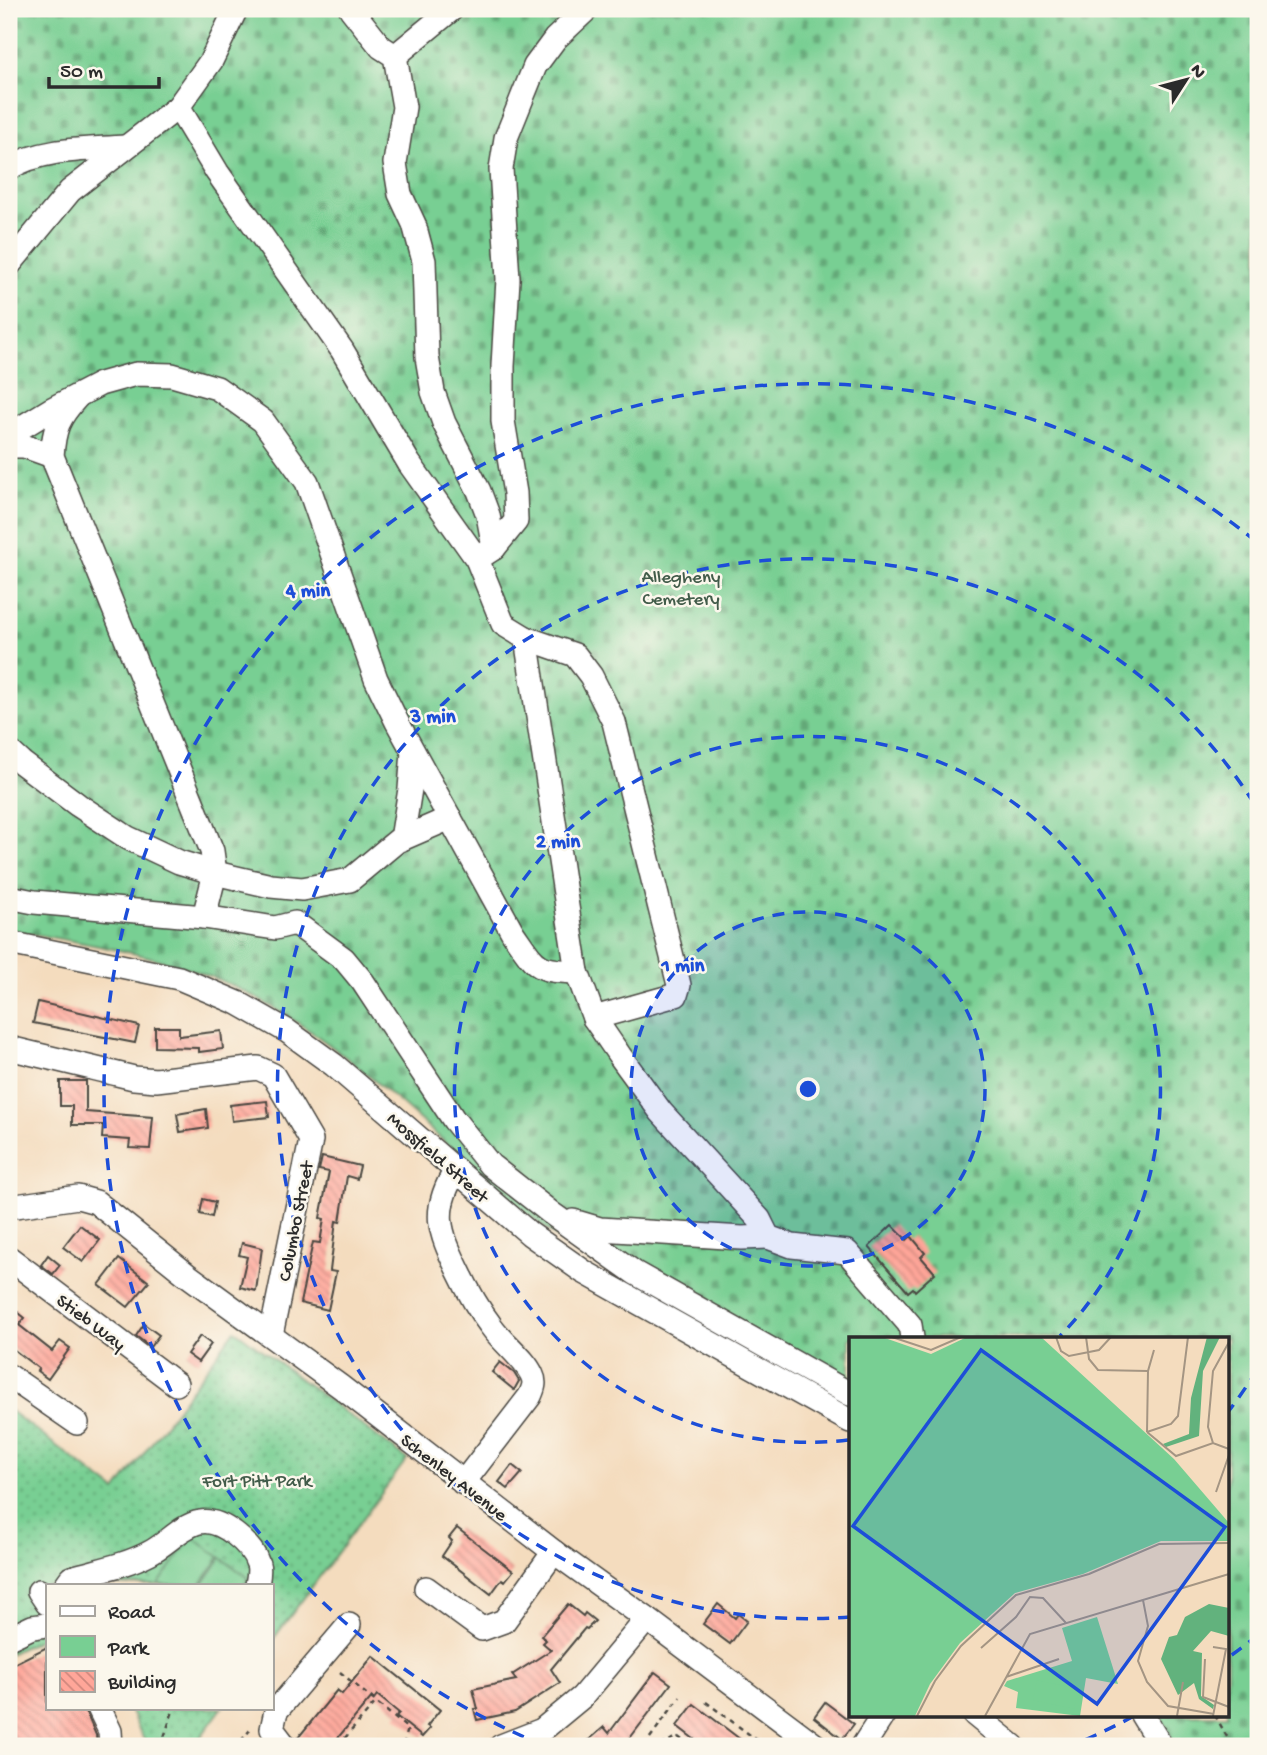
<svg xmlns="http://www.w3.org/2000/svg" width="1267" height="1755" viewBox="0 0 1267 1755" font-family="'Gochi Hand',sans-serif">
	<defs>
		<pattern id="green-dots" width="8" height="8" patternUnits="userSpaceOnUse" patternTransform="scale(1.75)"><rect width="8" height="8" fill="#78cf93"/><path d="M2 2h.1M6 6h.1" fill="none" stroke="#63a878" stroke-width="1.8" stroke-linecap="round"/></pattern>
		<pattern id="cemetery-stones" width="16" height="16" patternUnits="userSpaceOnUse" patternTransform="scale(1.75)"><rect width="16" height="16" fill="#78cf93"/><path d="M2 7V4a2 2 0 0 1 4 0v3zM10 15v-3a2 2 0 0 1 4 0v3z" fill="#63a878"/></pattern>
		<pattern id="building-back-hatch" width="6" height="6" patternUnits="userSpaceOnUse" patternTransform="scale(1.75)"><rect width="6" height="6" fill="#ffa699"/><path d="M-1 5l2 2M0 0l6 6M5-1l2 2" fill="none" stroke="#cf877d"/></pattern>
	</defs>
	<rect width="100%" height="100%" fill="#fbf7ec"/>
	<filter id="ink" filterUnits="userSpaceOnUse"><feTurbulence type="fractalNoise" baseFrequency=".0143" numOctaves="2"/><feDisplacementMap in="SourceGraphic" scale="14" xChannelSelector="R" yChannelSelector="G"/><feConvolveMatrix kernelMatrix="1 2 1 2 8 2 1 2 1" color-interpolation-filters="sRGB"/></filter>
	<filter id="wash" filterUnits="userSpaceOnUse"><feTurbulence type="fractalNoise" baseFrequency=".00686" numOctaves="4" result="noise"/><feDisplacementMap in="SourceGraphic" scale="28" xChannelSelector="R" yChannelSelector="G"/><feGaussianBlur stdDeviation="1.57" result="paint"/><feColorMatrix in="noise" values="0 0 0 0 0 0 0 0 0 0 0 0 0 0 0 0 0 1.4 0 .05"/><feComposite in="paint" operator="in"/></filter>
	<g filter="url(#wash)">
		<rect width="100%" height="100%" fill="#f4dcbe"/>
		<g fill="url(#green-dots)" stroke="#527d5f" stroke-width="2">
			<path d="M235,1330L407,1459L271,1642V1585H47V1636L9,1654V1410L116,1491Z"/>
			<path d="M129,1708H222L194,1746H147Z"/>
		</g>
		<path fill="url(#cemetery-stones)" stroke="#527d5f" stroke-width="2" d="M9,9H1258V1746H1176L1158,1715H1227V1338H850V1407L589,1260C468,1179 374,1057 245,992C172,955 88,944 9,930Z"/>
		<g fill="#78cf93" stroke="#527d5f" stroke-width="2">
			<path d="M192,1537L220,1557L200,1585H158Z"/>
			<path d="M221,1558L249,1578L244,1585H202Z"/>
		</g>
		<g id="blocks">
			<g fill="url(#building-back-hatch)">
				<path d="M38,1002L139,1026L135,1043L33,1023Z"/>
				<path d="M155,1027H179V1036L221,1031L223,1049L199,1052V1048L155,1047Z"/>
				<path d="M60,1081H86V1112L153,1117L150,1149L129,1148L130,1140L102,1138L103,1125H72V1106H60Z"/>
				<path d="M267,1101L269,1117L232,1121L230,1105Z"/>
				<path d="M206,1109L208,1128L180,1132L177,1114Z"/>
				<path d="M322,1157L360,1166L357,1179L347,1176L340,1222L336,1221L330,1271L336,1272L328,1310L300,1303L313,1242L320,1243L324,1219L320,1218L329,1172L319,1170Z"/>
				<path d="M203,1199L215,1202L212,1217L200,1214Z"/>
				<path d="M80,1225L100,1240L83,1262L63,1247Z"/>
				<path d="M892,1225L907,1240L911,1236L925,1253L921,1257L935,1273L915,1291L913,1288L908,1292L869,1247Z"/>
				<path d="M242,1243L262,1248L256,1291L240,1287L247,1257L239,1255Z"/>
				<path d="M48,1255L60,1265L53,1274L41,1265Z"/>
				<path d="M119,1259L149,1282L128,1307L99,1285Z"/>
				<path d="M9,1305L25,1318L19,1325L52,1351L60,1341L70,1348L48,1379L37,1371L39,1369L9,1346Z"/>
				<path d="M144,1324L159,1335L150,1347L136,1336Z"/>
				<path d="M200,1336L211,1344L198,1362L187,1354Z"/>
				<path d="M500,1362L514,1373L519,1381L514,1390L492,1372Z"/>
				<path d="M512,1465L522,1473L508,1489L499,1482Z"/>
				<path d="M457,1528L513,1571L505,1581L502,1579L491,1594L442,1556L452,1541L449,1538Z"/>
				<path d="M568,1604L583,1616L585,1613L595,1621L587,1629L585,1628L551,1669L560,1683L515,1712L477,1720L474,1709H478L473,1689L516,1680L512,1675L551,1650L543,1643L546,1640L541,1636Z"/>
				<path d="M718,1604L735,1618L738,1614L747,1621L730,1644L703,1624Z"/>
				<path d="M47,1647V1708H84L96,1735L97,1746H9V1666Z"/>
				<path d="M373,1656L440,1710L427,1726L430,1728L422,1737L396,1716L399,1713L377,1695L374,1699L372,1697L331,1746H306L297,1739L337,1690L342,1694Z"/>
				<path d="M655,1672L671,1684L624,1746H582L604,1727L609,1733Z"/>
				<path d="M825,1702L854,1724L842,1739L814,1717Z"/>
				<path d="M694,1704L749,1746H703L677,1726Z"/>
			</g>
		</g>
	</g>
	<g filter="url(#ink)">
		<use href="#blocks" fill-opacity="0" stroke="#494641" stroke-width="2"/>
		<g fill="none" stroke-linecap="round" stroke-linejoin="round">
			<g stroke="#494641" stroke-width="26">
				<g id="minor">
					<path d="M351,9L381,47L395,56L404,107L395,163L400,194L414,224L424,261L427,357L433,392L444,423L479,491L488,515L494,548"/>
					<path d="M395,56L452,9"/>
					<path d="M178,107L217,172L342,350L409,463L477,559L503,624L526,638L577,972L594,1018L620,1056L661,1112L759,1219L768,1237L792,1246L847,1252L910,1325L912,1338"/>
					<path d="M9,168C43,148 86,150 125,147"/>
					<path d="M9,265L70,191L178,107L211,61L236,9"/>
					<path d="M77,397C58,418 54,428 52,456L212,851L215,873L204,917L275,928L295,923L344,959L363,982L454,1120L490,1165L551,1213L635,1273L850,1394"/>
					<path d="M9,435L50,410L100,384L136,374L172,375L217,388L263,421L307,482L376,679L397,722L513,933C536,966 535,971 577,972"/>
					<path d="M9,446H24L52,456"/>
					<path d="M477,559L494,548L516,521L515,493L503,421V366L508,279L501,169L506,138L535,66L555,39L587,9"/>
					<path d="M526,638L575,655L591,676L614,722L679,985L676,995L594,1018"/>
					<path d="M9,751L22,763L78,805L128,838L179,862L215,873L271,886L302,889L350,880L397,841L450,818"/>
					<path d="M402,839L410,789L413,752"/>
					<path d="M9,897L34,902L204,917"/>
					<path d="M9,943L179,978L238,1003L287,1031L334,1065L530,1234L584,1272L850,1421"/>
					<path d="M9,1048L134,1078L156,1080L258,1068L273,1075L311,1140L271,1335"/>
					<path d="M456,1170C431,1210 439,1231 458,1270C467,1289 478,1309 491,1326C502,1342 525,1359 532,1375C536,1383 533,1389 530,1396L463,1483"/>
					<path d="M9,1207L78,1197L96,1202L186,1274L341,1387L554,1552L647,1619L816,1746"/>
					<path d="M573,1221L600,1229L742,1238L768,1237"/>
					<path d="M9,1258L176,1384"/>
					<path d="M9,1376L77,1423"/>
					<path d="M66,1585L71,1578C98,1570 124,1566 149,1553C166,1545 182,1525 200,1522C221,1518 252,1544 258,1564C260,1570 258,1579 257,1585"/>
					<path d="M426,1588L482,1629L504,1621L554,1552"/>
					<path d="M39,1591L47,1603"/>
					<path d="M9,1638L32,1627L47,1625"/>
					<path d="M99,1708L110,1731L111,1746"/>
					<path d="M975,1715L1013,1746"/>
					<path d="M1142,1715L1161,1746"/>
					<path d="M285,1746L272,1729L276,1711L349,1625"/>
					<path d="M501,1746L542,1730L582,1697L647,1619"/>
					<path d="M863,1746L883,1715"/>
				</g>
			</g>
			<g stroke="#494641" stroke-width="2.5" stroke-dasharray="5 5" stroke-linecap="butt">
				<path d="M340,1672L408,1729L403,1746"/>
				<path d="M706,1702L765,1746"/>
				<path d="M1215,1715L1232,1746"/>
				<path d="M241,1741L250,1730"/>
				<path d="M161,1746L174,1708"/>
				<path d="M338,1746L376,1702"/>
				<path d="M644,1746L680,1697"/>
				<path d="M661,1746L677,1736L690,1746"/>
			</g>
			<use href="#minor" stroke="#fff" stroke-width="23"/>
		</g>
	</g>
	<circle cx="808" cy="1089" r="177" fill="#1d4ed8" fill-opacity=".12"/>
	<g fill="none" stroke="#1d4ed8" stroke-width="3.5" stroke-dasharray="12 9">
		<circle cx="808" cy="1089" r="177"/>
		<path d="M848 1440A353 353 0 1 1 1060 1336"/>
		<path d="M1257 1370A530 530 0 0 1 1228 1412M850 1617A530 530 0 1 1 1257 808"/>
		<path d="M1258 1635A707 707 0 0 1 1229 1657M1134 1716A707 707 0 0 1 1073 1745M543 1745A707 707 0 1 1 1258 543"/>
	</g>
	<g text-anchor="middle" stroke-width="5" stroke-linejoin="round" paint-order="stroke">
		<g font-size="19" fill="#425c4a" stroke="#fbf7ec">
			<text x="681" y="582">Allegheny<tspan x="681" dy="22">Cemetery</tspan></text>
			<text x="257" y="1486">Fort Pitt Park</text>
		</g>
		<g font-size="19" fill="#2b2b2b" stroke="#fbf7ec">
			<text transform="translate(439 1156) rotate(41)" y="7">Mossfield Street</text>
			<text transform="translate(294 1221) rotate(-79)" y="7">Columbo Street</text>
			<text transform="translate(92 1321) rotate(37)" y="7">Stieb Way</text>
			<text transform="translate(455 1476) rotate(38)" y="7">Schenley Avenue</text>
		</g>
	</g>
	<g transform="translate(849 1337)">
		<rect width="380" height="380" fill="#f4dcbe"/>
		<path d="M248,280L269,347L237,341L231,379L167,371L169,355L155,349L158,344L223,324L213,291Z" fill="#78cf93"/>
		<path d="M358,0H371L354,34L350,99L317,110L314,107L340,97L342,61ZM360,267L380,271V299L362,294L344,314L353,316L352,359L365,368L364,372L350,362L345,346L329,358L312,322L320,300L328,298L336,280Z" fill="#62b27d"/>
		<path d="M0,0H33L82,17L118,0H192L325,122L380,186V204H312L234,237L166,256L111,306L81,347L66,379H0Z" fill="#78cf93"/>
		<path d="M188,343L229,352L225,372L184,363Z" fill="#78cf93"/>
		<path fill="none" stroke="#a49583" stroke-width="2" d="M43,0L82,13L112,0M207,0L212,14L220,19L250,13L262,0M237,0L240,22L249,33L299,34M298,95L322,87L329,79L339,0M298,95L327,119L364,106L380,112M298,95L299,34L305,13M364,106L359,90L364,34L380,5M367,155L380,118M294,263L299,289L289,324L298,345L319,369L365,377M364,310L377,312L364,379M132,311L167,280L181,260L194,261L217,286M356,322L354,360L380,370M157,340L210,322M68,379L86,344L112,309L167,258L240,237L310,207L380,206M136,379L181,297L380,237M328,379L334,345"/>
		<path fill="#1d4ed8" fill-opacity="0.15" stroke="#1d4ed8" stroke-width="3.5" d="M132,13L376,190L248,367L4,189Z"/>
		<rect width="380" height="380" fill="none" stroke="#2b2b2b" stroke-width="3.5"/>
	</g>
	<circle cx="808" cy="1089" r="10" fill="#1d4ed8" stroke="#fbf7ec" stroke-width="3.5"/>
	<g font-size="21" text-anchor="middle" font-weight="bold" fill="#1d4ed8" stroke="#fbf7ec" stroke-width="5" stroke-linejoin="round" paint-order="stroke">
		<text x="308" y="596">4 min</text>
		<text x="433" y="722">3 min</text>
		<text x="558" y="847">2 min</text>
		<text x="683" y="971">1 min</text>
	</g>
	<rect width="1267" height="1755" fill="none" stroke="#fbf7ec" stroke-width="35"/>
	<rect x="46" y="1584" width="228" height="126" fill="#fbf7ec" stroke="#a8a59f" stroke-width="2"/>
	<rect x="60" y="1606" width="35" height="10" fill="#ffffff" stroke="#a8a59f" stroke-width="2"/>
	<text x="108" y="1618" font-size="21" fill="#2b2b2b">Road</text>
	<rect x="60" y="1636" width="35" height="21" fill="#78cf93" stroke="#a8a59f" stroke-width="2"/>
	<text x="108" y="1654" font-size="21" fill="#2b2b2b">Park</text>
	<rect x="60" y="1671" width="35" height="21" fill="url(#building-back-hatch)" stroke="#a8a59f" stroke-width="2"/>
	<text x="108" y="1688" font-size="21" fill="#2b2b2b">Building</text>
	<g transform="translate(1186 80) rotate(54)" stroke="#fbf7ec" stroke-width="5" paint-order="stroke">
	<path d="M0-5L12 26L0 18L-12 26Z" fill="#2b2b2b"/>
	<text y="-10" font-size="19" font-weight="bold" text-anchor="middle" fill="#2b2b2b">N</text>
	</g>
	<path d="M49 77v10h110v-10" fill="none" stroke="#2b2b2b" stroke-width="3.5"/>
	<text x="60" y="77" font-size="21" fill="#2b2b2b" stroke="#fbf7ec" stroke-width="5" paint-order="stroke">50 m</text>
</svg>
